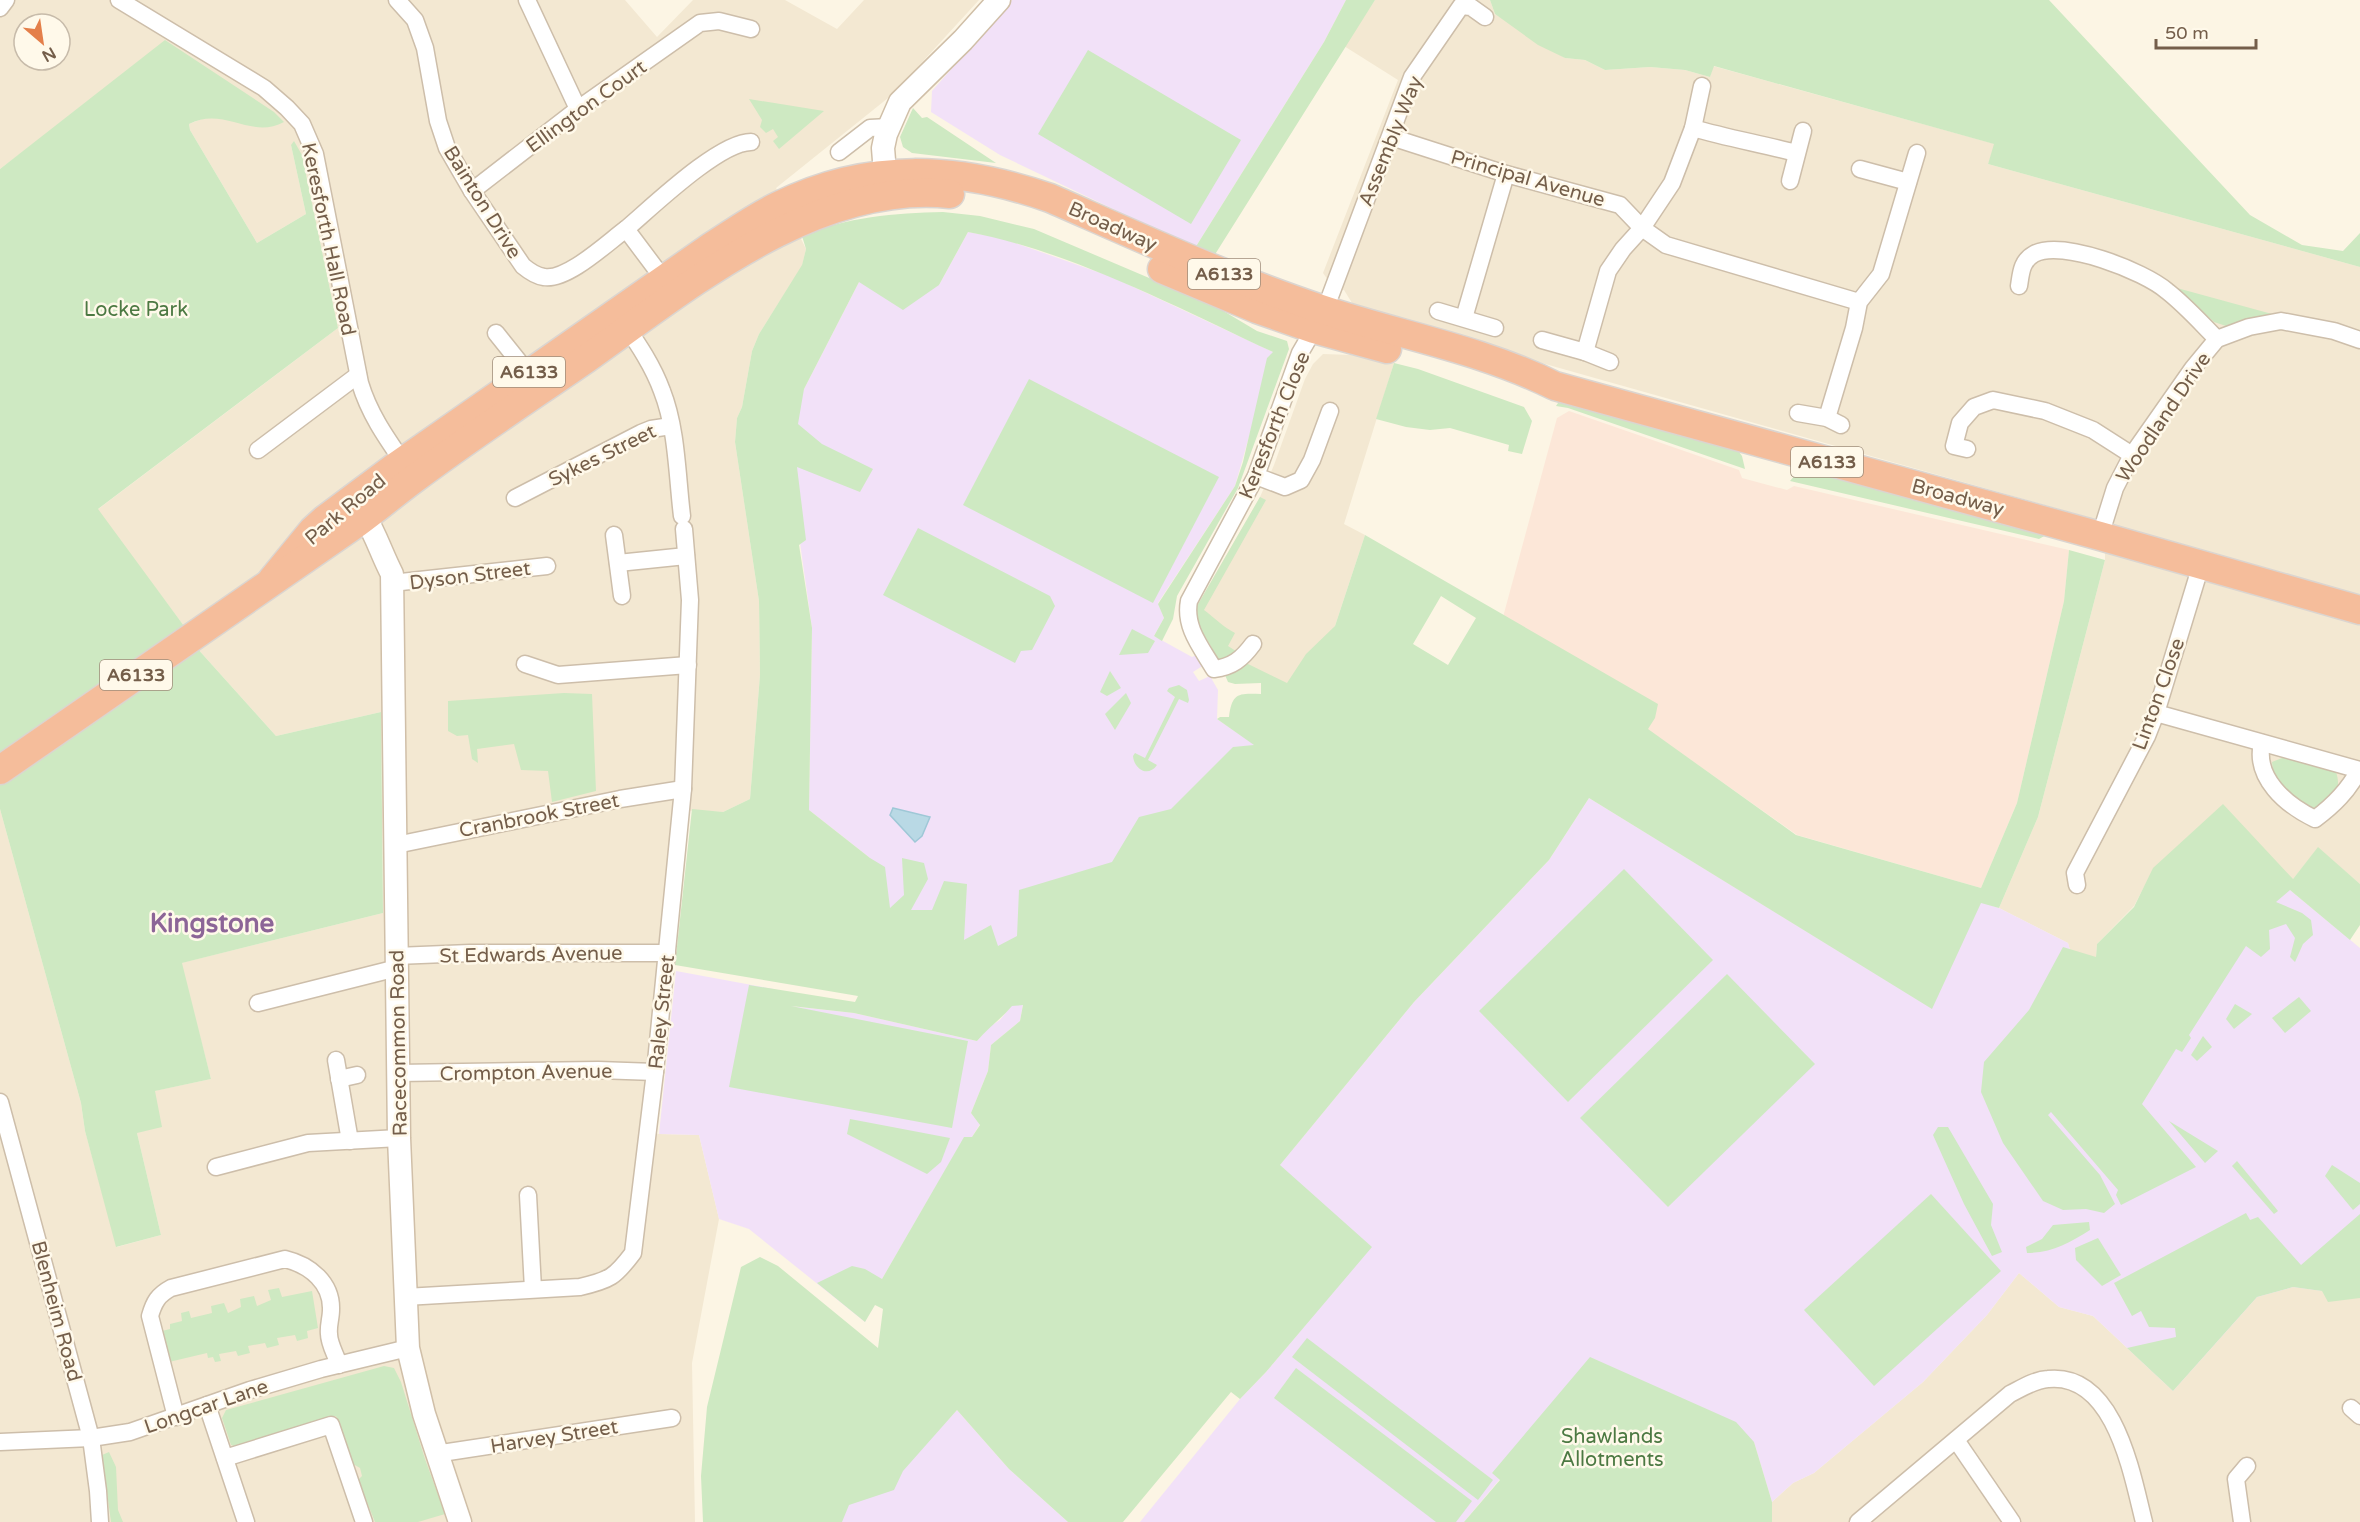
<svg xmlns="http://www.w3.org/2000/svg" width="2360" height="1522" viewBox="0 0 2360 1522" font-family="'Varela Round',sans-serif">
	<rect width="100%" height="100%" fill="#fcf5e4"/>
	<g fill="#f3e8d2" fill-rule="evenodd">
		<path d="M0,0H625L657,37L693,0H785L837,29L864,0H979L893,94L776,188L806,249L802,266L759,334L752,351L742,407L737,418L735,442L759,601L760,675L750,799L723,812L673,810L640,1130L659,1134L699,1135L719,1219L692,1363L695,1522H0V809L81,1103L85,1131L117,1247L161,1235L137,1133L154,1091L211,1079L181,963L383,913L381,712L276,736L196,647L184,626L97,510L338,328L302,155L291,145L306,214L257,243L190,130L189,124L204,118H223L274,112L57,126L0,169ZM24,24H60V60H24Z"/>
		<path d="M1375,0H1490L1495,14L1565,58L1585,60L1605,70L1650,67L1685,70L1710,77L1713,66L1995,144L1988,164L2360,267V884L2318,848L2293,879L2154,868L2134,906L2097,944L2096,957L2075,970L2068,943L1999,908L2038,817L2105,560V522L1357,311L1344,290L1332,286L1323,273L1398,80L1344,46Z"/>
		<path d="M1323,354L1351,355L1394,363L1344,524L1365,535L1335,626L1296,696L1226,659L1197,606L1260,497L1274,465L1305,379L1313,364Z"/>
		<path d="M2019,1273L2059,1307L2093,1316L2173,1391L2257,1297L2293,1287L2360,1296V1522H1772V1502L1793,1483L1814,1473L1923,1382L1987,1315Z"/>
	</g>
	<path fill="#fce7d8" d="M1569,411L1739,470L1742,478L1787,490L1794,486L2069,550L2064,601L2017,803L1981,888L1797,835L1647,729L1503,617L1557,418Z"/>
	<g fill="#f2e1f8">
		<path d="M1012,0H1346L1324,42L1195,248L1000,155L931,112L932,91Z"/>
		<path d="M968,232L1001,238L1112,277L1273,352L1235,486L1158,603L1164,618L1154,636L1192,657L1197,655L1204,665L1193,672L1199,681L1210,676L1218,690L1217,719L1255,745L1068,968L897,1001L870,858L809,810L812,628L785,436L804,389L859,282L939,285Z"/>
		<path d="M1589,798L1931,1008L1981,902L1999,908L2068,943L2076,970L2290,890L2360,948V1296L2293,1287L2257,1297L2173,1391L2093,1316L2059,1307L2019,1273L1987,1315L1923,1382L1814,1473L1793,1483L1772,1502L1754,1442L1492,1472L1500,1479L1464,1522H1140L1240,1399L1266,1372L1371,1247L1279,1166L1414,1002L1549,860Z"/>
		<path d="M676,971L773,989L780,1005L854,1013L977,1041L989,1027L1000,1020L1012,1005L1023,1004L1020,1021L991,1045L988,1071L971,1113L980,1124L972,1137L964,1138L882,1279L865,1322L749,1229L719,1219L699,1135L659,1134Z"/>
		<path d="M957,1410L1009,1469L1068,1522H738L921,1449Z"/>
	</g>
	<g fill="#cee9c2" fill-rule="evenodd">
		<path d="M1346,0H1375L1214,256L1195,248L1324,42Z"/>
		<path d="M1490,0H2049L2250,215L2302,245L2343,251L2360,233V267L1988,164L1994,144L1714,66L1710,77L1685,70L1650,67L1605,70L1585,60L1565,58L1538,45L1495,14Z"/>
		<path d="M165,40L274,112L284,122C251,140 224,106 189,124L190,130L257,243L306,214L291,145L294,141L302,155L338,328L98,509L184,626L0,755V169Z"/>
		<path d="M1088,50L1241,140L1191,224L1038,134Z"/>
		<path d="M749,99L824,111L779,149L773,141L778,137L773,129L766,133L760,127L762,120Z"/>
		<path d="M913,108L922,118L927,117L996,163L912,153L903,147L900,137Z"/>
		<path d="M943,212L980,216L1034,229L1215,306L1257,331L1287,341L1289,349L1238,488L1177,596L1173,619L1162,641L1154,636L1164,618L1158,604L1235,486L1243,462L1267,358L1273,352C1178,308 1071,251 968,232L939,285L903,310L859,282L804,389L798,424L822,444L873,469L860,492L797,467L806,540L799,545L812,628L809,810L870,858L885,867L890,908L904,895L902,858L924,863L928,879L911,910H932L944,881L967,884L964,940L991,925L998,946L1017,936L1019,890L1112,862L1139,817L1171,809L1233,747L1254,745L1217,719L1220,717H1229C1232,693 1238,693 1261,694V683L1235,684L1228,682L1225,675L1235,672L1246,663L1287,683L1306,654L1335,626L1365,535L1658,704L1655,718L1648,729L1796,835L1981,888L2017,803L2064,601L2069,550L2105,560L2038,817L1999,908L1981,903L1932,1009L1589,798L1549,860L1414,1002L1280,1165L1372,1247L1266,1372L1240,1399L1231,1392L1123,1522H1068L1009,1469L957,1410L903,1471L894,1490L849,1505L842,1522H703L701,1476L707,1407L741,1267L760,1257L778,1266L878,1348L883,1309L875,1305L865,1322L817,1283L852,1266L865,1269L882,1279L964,1137H972L980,1125L971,1113L988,1071L991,1045L1020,1021L1023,1005L1012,1006C1001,1019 988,1028 977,1041L854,1013L791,1006L968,1041L952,1128L729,1087L749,985L855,1002L858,996L675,965L692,809L723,812L750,799L760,675L759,601L735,442L737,418L742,407L752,351L759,334L802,265L806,249L802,236C846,217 895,213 943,212ZM1441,596L1476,618L1448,665L1413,644Z"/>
		<path d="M2177,288L2272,314L2226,326L2214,322Z"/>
		<path d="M1394,363L1418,369L1524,407L1532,421L1522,454L1508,451L1509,445L1450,428L1430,430L1406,427L1376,419Z"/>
		<path d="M1029,379L1219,477L1153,603L963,505Z"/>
		<path d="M1565,402L1733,444L1742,456L1745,469L1568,408L1556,406L1558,403Z"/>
		<path d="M1807,468L2053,531L2039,539L1790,481L1796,474Z"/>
		<path d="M1260,497L1266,500L1204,610C1215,618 1223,627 1235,633L1228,646L1239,653L1219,660L1197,623V606Z"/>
		<path d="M918,528L1050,596L1055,606L1032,650L1021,651L1015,663L883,595Z"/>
		<path d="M1132,629L1155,641L1148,653L1119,655Z"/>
		<path d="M196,647L276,736L381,712L383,913L182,963L211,1079L155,1091L162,1127L137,1133L161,1235L116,1247L85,1131L81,1103L0,809V785Z"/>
		<path d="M1110,671L1121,688L1107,696L1100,692Z"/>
		<path d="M1179,685L1187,690L1189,700L1188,703L1179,699L1148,760L1157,765C1148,778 1134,769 1133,756L1135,753L1145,758L1175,697L1167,691L1169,688Z"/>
		<path d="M564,693L592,694L596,791L552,802L548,771L521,770L514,744L477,749L478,763L472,759L468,735L457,736L448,731V701Z"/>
		<path d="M1126,693L1131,703L1115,730L1105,714Z"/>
		<path d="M2287,756L2336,772C2343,792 2331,802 2313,808C2295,800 2273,783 2272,762Z"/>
		<path d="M2223,804L2293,879L2318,847L2360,884V925L2350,940L2290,890L2276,902L2302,913L2311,920L2313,935L2303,944L2295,962L2290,957L2295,938L2286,924L2269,930L2270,949L2261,957L2246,946L2189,1035L2191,1038L2182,1052L2176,1049L2142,1104L2196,1167L2121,1205L2116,1195L2118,1190L2051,1112L2048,1115L2100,1175L2115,1204L2104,1213L2086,1209L2063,1210L2043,1201L2003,1143L1981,1092L1984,1062L2029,1010L2063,947L2096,957L2097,944L2134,907L2153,868Z"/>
		<path d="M1624,869L1713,960L1568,1102L1479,1011Z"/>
		<path d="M1727,974L1815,1064L1668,1207L1580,1118Z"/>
		<path d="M2299,997L2311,1011L2285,1033L2272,1018Z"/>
		<path d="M2235,1004L2252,1014L2234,1029L2226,1019Z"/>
		<path d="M2203,1036L2212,1047L2197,1061L2191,1055Z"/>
		<path d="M850,1119L950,1138L941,1162L927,1174L847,1134Z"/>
		<path d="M2169,1121L2218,1151L2205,1163Z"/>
		<path d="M1938,1127H1948L1993,1204L1991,1225L2002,1252L1992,1256L1964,1204L1933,1135Z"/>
		<path d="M2237,1161L2278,1211L2274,1214L2232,1166Z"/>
		<path d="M2332,1165L2360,1183V1204L2353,1210L2325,1176Z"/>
		<path d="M1931,1194L2001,1271L1874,1386L1804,1310Z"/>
		<path d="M2246,1213L2250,1220L2258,1217L2301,1265L2360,1214V1298L2328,1302L2322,1291L2293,1287L2257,1297L2173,1391L2127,1348L2176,1337L2175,1328L2149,1327L2141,1311L2132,1316L2114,1283Z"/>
		<path d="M2089,1222L2090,1230C2069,1243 2052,1253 2027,1253L2026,1247L2042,1239L2053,1225Z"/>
		<path d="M2098,1238L2121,1275L2102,1286L2076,1260L2075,1248Z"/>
		<path d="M279,1288L282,1297L312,1291L318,1328L307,1331L308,1338L297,1341L295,1335L277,1338L279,1345L267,1348L265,1343L248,1346L250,1353L238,1356L236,1351L219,1354L221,1361L215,1362L213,1357L208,1358L207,1353L169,1362L162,1331L170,1329V1324L182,1321L181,1313L189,1311L191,1318L212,1313L211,1306L224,1303L228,1313L241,1307L240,1299L254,1296L257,1306L271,1300L268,1290Z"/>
		<path d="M1307,1338L1493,1480L1478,1500L1292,1357Z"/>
		<path d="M1590,1357L1736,1422L1754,1442L1772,1502V1522H1464L1500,1480L1492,1473Z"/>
		<path d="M384,1366L394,1368L401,1382L425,1459L445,1514L418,1522H375L358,1480L362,1476L360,1468L353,1464L336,1416L237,1447L231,1445L222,1418L226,1410Z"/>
		<path d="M1296,1368L1472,1501L1456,1522H1436L1274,1398Z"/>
		<path d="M109,1452L116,1467L118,1510L123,1522H111L102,1455Z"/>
	</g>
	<path fill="#b9d9e5" stroke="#9fc8d7" stroke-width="1.5" d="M893,808L930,817L922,836L915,842L890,815Z"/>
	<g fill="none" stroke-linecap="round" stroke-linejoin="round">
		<g stroke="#cdbeaa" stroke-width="19">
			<g id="street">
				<path d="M119,0L264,88L287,108L302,124L315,154L360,383C369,413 385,436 403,462"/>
				<path d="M397,0L415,20L425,48L438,121L447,148L472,191L523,266C529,271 536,276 544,277C567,281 607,243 626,229L668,285"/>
				<path d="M527,0L578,109"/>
				<path d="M0,8L6,0"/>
				<path d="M1693,128C1727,138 1762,144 1796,153"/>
				<path d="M1391,137L1506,174L1620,205L1642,228L1666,245L1859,302"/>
				<path d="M839,152L870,128L889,127"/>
				<path d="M1860,169L1908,182"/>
				<path d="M1790,181L1803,131"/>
				<path d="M472,191L578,109L700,23L719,21L751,29"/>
				<path d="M626,229C652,207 719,142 751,142"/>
				<path d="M2019,286C2021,274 2021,261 2034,254C2062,239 2144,271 2167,291C2185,305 2201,323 2217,339"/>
				<path d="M1438,311L1495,328"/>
				<path d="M1464,318L1506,174"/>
				<path d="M623,322C638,344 653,366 662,391C677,429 677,475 682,516"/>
				<path d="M496,333L528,373"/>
				<path d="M1542,340L1585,352L1610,362"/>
				<path d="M1585,352L1608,271L1623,249L1642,228L1672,183L1693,128L1702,86"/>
				<path d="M1798,413L1827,418L1841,425"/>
				<path d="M1827,418L1854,328L1859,302L1881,274L1917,153"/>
				<path d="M1967,449L1954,446L1960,423L1974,407L1993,400L2045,411L2093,430L2132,455"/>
				<path d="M258,450L358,375"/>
				<path d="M1256,476L1285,487L1301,480L1312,460L1330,411"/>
				<path d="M515,498L641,433L651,429L671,426"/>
				<path d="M614,535L622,596"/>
				<path d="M2100,536L2115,488L2132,455L2193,368L2217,339L2249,327L2281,321L2334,331L2360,340"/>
				<path d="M618,563L686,556"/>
				<path d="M392,583L547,566"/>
				<path d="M1253,644C1242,659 1232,667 1214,669C1201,647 1184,627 1189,601L1256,476L1300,353L1325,310L1412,77L1461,6L1471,7L1485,17"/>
				<path d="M525,664L558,675L688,665"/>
				<path d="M2156,713L2360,770"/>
				<path d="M2262,743C2254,778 2286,805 2315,819C2334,805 2348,791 2359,770"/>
				<path d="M396,845L620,799L683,789"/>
				<path d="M2077,885L2075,873L2147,736L2156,713L2201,565"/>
				<path d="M396,956L470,953H667"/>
				<path d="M258,1003L397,968"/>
				<path d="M336,1060L350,1141"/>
				<path d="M398,1073L598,1070L655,1072"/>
				<path d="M339,1079L357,1075"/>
				<path d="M0,1102L91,1438L98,1491L100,1522"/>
				<path d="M216,1167L308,1143L399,1138"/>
				<path d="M528,1195L533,1289"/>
				<path d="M405,1297L580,1287C610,1280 615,1277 633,1253L655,1072L683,789L690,600L684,529"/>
				<path d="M207,1405L246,1522"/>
				<path d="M2351,1408L2360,1416"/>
				<path d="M176,1417L150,1316C154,1302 158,1295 171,1288L285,1259C310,1265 332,1283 331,1310C331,1318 328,1326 329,1334C329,1344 336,1355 339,1365"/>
				<path d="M1956,1440L2012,1522"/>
				<path d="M0,1442L91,1438L130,1432L250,1390L321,1369L408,1348"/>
				<path d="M435,1454L672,1418"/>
				<path d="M225,1458L331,1425L364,1522"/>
				<path d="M1858,1522L2010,1394C2022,1388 2034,1380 2048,1379C2115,1372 2132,1475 2144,1522"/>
				<path d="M2242,1522L2236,1479L2247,1466"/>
			</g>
		</g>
		<g stroke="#d0bfa8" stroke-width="25">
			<g id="secondary">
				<path d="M885,173L883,148L886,134L900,102L963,40L999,0"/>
				<path d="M365,517C376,535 382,555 392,574L399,1138L408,1348L424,1414L460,1522"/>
			</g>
		</g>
		<g stroke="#dbd5d0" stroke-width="31">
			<g id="highway">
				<path d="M1162,269L1257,309L1314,329L1387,349"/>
				<path d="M272,580L313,530L324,520L395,467L712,246C734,232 755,217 778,206C868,161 957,166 1050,198C1139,237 1228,278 1321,309C1398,335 1481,349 1555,386L2100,536L2360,610"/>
				<path d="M0,770L357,523C376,509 395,493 414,479C470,437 528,399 586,359C689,286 816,180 950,194"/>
			</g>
		</g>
		<use href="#street" stroke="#fff" stroke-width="16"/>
		<use href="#secondary" stroke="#fff" stroke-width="22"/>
		<use href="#highway" stroke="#f5bd9b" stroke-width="28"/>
	</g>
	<g text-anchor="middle" stroke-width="5" stroke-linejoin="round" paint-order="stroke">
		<g fill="#fff9ea" stroke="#9e8c7a" stroke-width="1.5">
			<rect x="1188" y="259" width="72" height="30" rx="4.5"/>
			<rect x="493" y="357" width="72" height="30" rx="4.5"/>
			<rect x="1791" y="447" width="72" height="30" rx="4.5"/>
			<rect x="100" y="660" width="72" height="30" rx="4.5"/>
		</g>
		<g font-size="18" font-weight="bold" fill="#745e4a">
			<text x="1224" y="280">A6133</text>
			<text x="529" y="378">A6133</text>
			<text x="1827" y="468">A6133</text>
			<text x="136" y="681">A6133</text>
		</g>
		<g font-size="20" fill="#745e4a" stroke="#fff9ea">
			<text transform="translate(586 106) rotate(-36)" y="7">Ellington Court</text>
			<text transform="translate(1390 141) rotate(-68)" y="7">Assembly Way</text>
			<text transform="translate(1528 178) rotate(16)" y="7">Principal Avenue</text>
			<text transform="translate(483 202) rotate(58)" y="7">Bainton Drive</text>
			<text transform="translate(1113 226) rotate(24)" y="7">Broadway</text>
			<text transform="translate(329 239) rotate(78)" y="7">Keresforth Hall Road</text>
			<text transform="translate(2163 417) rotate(-56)" y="7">Woodland Drive</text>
			<text transform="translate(1274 425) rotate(-68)" y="7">Keresforth Close</text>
			<text transform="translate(602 455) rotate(-26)" y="7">Sykes Street</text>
			<text transform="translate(1958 497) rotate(15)" y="7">Broadway</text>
			<text transform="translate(345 509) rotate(-40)" y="7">Park Road</text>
			<text transform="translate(470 575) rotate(-7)" y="7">Dyson Street</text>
			<text transform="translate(2158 694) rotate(-70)" y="7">Linton Close</text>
			<text transform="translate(539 815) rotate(-11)" y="7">Cranbrook Street</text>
			<text transform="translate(531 954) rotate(-1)" y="7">St Edwards Avenue</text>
			<text transform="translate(661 1012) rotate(-84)" y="7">Raley Street</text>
			<text transform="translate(398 1043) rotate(-91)" y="7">Racecommon Road</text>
			<text transform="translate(526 1072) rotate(-1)" y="7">Crompton Avenue</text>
			<text transform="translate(57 1311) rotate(75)" y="7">Blenheim Road</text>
			<text transform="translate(206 1406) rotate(-19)" y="7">Longcar Lane</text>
			<text transform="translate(554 1436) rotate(-9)" y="7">Harvey Street</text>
		</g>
		<g font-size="20" fill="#4c7942" stroke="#fff9ea">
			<text x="136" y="316">Locke Park</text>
			<text x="1612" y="1443">Shawlands<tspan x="1612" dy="23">Allotments</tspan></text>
		</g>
		<g font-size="26" font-weight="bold" fill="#8c6597" stroke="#fff9ea">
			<text x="212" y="932">Kingstone</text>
		</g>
	</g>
	<g transform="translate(42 42) rotate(151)"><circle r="28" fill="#fff9ea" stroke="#c7bbaa" stroke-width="1.5"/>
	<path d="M0-4.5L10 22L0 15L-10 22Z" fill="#e47f4a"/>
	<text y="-9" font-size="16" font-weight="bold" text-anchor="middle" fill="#745e4a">N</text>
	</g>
	<path d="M2156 39v9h100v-9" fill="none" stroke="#745e4a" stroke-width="3"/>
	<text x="2165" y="39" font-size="18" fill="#745e4a" stroke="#fff9ea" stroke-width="4.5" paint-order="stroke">50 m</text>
</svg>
